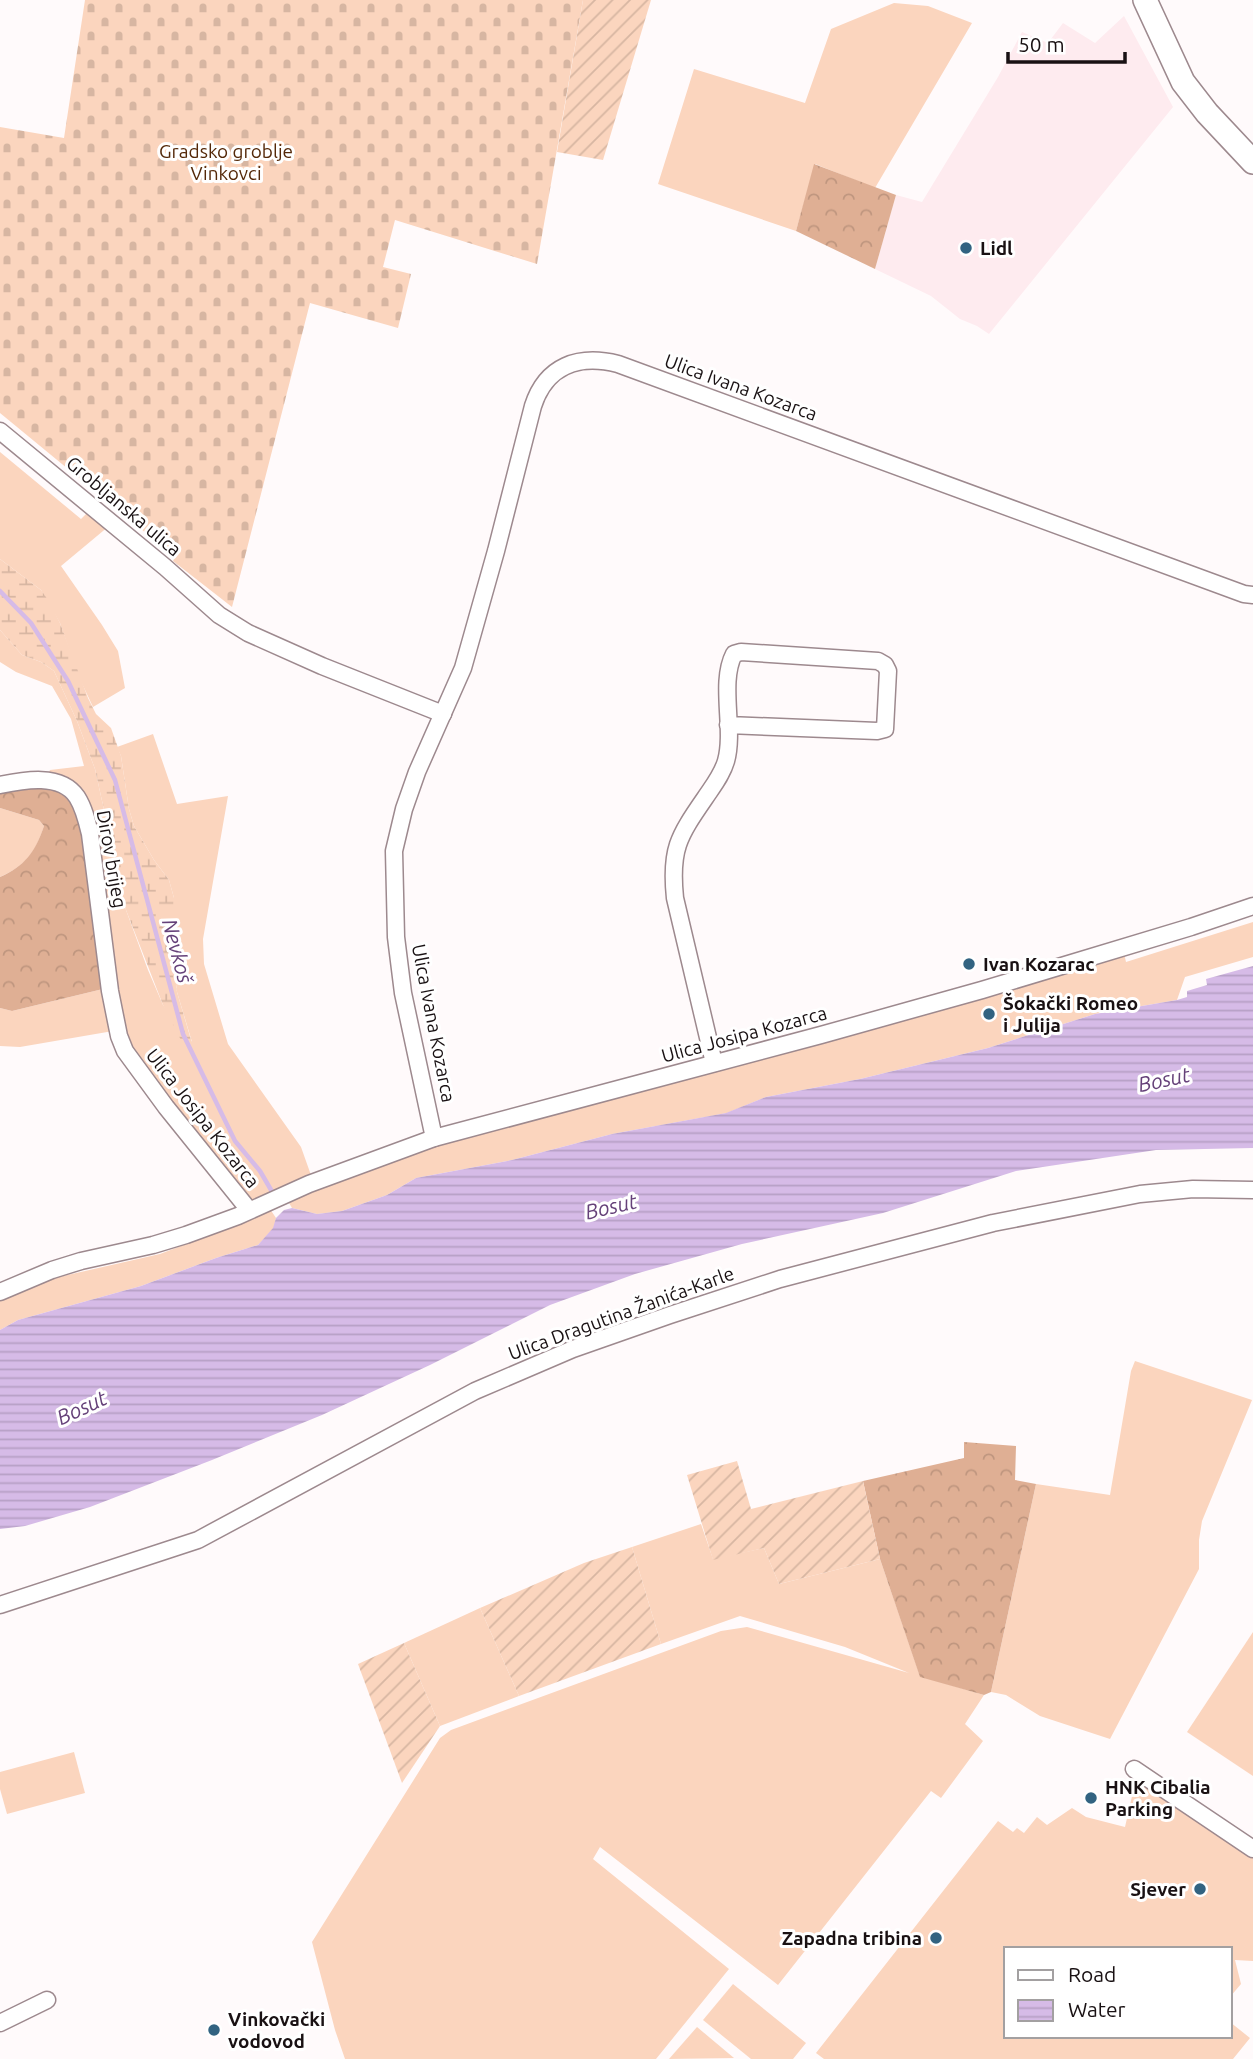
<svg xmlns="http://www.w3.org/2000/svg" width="1253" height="2059" viewBox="0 0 1253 2059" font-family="Ubuntu,sans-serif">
	<defs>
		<pattern id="forest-crowns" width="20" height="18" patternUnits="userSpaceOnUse" patternTransform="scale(1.75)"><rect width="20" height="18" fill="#dfaf94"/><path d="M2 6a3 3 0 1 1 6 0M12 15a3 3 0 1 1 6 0" fill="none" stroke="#bf967f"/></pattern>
		<pattern id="wetland-marsh" width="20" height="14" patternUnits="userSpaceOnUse" patternTransform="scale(1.75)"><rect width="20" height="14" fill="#fbd5be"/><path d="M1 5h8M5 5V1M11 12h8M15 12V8" fill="none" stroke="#d7b6a2"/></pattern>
		<pattern id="cemetery-stones" width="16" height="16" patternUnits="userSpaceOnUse" patternTransform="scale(1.75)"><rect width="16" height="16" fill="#fbd5be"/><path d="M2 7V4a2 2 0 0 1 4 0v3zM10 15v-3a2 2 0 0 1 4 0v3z" fill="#d7b6a2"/></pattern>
		<pattern id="garden-furrows" width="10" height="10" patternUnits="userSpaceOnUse" patternTransform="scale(1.75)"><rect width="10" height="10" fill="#fbd5be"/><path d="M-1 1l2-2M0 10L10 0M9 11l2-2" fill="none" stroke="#d7b6a2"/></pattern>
		<pattern id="water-rules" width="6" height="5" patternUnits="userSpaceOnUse" patternTransform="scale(1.75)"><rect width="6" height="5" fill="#d6bbe7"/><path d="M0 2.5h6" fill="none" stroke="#b7a0c5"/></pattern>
	</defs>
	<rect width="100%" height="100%" fill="#fffafb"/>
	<path fill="#feebef" d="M1124,16L1173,107L989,334L977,326L960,319L931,296L875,269L896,195L922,202L998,77L1022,32L1048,43L1063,23L1095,43Z"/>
	<g fill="#fbd5be">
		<path d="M894,3L928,6L972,23L875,188L815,164L796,231L658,184L694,69L805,103L831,29Z"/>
		<path d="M0,452L81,519L90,510L109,526L61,566L102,625L118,651L125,688L93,707L78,675L60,623L41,590L0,559Z"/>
		<path d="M0,630L22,655L41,662L54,671L77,721L95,769L126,910L148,970L163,1005L192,1042L177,992L174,967V898L169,880L154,860L134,826L129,809L121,756L117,747L153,734L177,804L228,796L203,939L204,964L228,1044L301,1147L312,1178L249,1202L144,1069L122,1029L87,803L47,776L50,770L84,766L71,719L52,686L16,672L0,662Z"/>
		<path d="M0,808L39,820L44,826C35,853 26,865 0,877Z"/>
		<path d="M1253,922V957L1185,977L1177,1000L1095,1014L988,1048L860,1079L766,1097L727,1113L612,1134L512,1160L416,1178L387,1195L342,1211L317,1214L292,1208L288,1201L361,1171L442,1143L1124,953L1126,962Z"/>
		<path d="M107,988L113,1031L20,1047L0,1046V1008L12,1011Z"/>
		<path d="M270,1209L276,1218L274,1228L258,1245L216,1258L141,1286L18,1320L0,1330V1299L50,1279L160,1254L210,1235Z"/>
		<path d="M1135,1361L1252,1400L1202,1521L1199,1540V1569L1110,1739L1040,1716L1006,1695L991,1692L1036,1484L1110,1495L1131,1371Z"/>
		<path d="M701,1524L713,1559L764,1548L779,1584L880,1559L920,1676L984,1695L965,1724L983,1741L941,1798L931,1791L778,1985L600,1847L593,1859L729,1969L656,2059H345L335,2030L312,1942L440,1738L451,1730L721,1631L747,1627L909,1673L845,1647L740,1616L661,1644L632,1547Z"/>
		<path d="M480,1608L519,1696L440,1726L404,1643Z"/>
		<path d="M1253,1632V1776L1187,1732Z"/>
		<path d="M74,1752L85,1793L7,1814L0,1789V1772Z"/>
		<path d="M1138,1782L1253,1856V1961L1235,1960L1241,1984L1230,1997V1949H1006V2036H1230V2022L1250,2038L1233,2059H824L816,2053L998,1821L1013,1832L1017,1828L1024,1833L1037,1817L1047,1825L1072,1808L1086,1817L1125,1827L1135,1783Z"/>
		<path d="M733,1984L806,2043L793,2059H751L703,2020Z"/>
		<path d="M697,2027L734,2058L669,2059Z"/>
	</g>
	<g fill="url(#forest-crowns)">
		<path d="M814,164L896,195L875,269L796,231Z"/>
		<path d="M26,785C61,789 62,790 82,819L107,988L12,1011L0,1008V877C25,866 35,852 44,826L39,820L0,808V791Z"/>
		<path d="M964,1442L1016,1446L1015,1480L1036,1484L991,1692L984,1695L920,1677L880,1559L863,1481L964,1458Z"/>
	</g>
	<path fill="url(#wetland-marsh)" d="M0,559L41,590L50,603L60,623L88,698L96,714L111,728L121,756L129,809L134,826L154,860L169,880L174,898V967L177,992L192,1043L184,1046L163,1005L126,910L95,769L77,721L54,671L41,662L22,655L0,630Z"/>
	<path fill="url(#cemetery-stones)" d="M85,0H583L537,264L395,220L383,267L411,274L398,328L310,303L232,607L173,561L175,557L0,413V127L64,138Z"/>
	<g fill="url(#garden-furrows)">
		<path d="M583,0H651L603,160L557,152Z"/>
		<path d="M737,1461L751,1509L863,1481L880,1559L779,1584L764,1548L713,1560L687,1475Z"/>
		<path d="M632,1547L661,1644L519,1696L480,1608L584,1563Z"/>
		<path d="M404,1643L440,1726L402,1783L358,1664Z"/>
	</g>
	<path fill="url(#water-rules)" d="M1253,966V1148L1156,1150L1016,1171L883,1213L742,1244L635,1274L550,1305L430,1365L322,1415L212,1460L90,1507L25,1526L0,1529V1330L18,1320L141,1286L216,1258L258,1245L273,1228L276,1218L284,1210L292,1208L317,1214L342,1211L387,1195L416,1178L512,1160L612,1134L726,1113L766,1097L860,1079L988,1048L1095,1014L1177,1000L1187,997V991L1207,985L1206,979Z"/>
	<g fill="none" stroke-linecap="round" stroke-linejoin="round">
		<path stroke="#d6bbe7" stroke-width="4.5" d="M0,591L31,623L68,681L115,780L183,1034L235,1141L260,1171L274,1195"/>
		<g stroke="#9d898e" stroke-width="19">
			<g id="minor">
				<path d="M0,431L165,567L219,615L248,633L322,666L443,714"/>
				<path d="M0,785C24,780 61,773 77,797C84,808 87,821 90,834L110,991L119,1036L125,1051L166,1107L249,1210"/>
				<path d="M714,1063L675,898C670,850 678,837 705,798C713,786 722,775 726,761C735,729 719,683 734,654L741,652L878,661L885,665L888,671L885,729L877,731L728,725"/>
				<path d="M434,1138L403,993L396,937L394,851L404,809L417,772L463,668L496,551L533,406C546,366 578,354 618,364L1244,594L1253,595"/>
				<path d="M0,1292L52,1270L81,1261L153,1245L186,1235L238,1216L309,1184L434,1138L821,1035L982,990L1191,927L1253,906"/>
				<path d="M0,1605L198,1540L475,1391L573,1349L670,1315L780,1279L993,1223L1140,1194L1193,1189L1253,1190"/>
				<path d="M1134,1769L1253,1849"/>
				<path d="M0,2023L47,2000"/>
			</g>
		</g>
		<g stroke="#9d898e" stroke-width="26">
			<path id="secondary" d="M1145,0L1183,82L1207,113L1253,162"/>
		</g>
		<use href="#minor" stroke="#fff" stroke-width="16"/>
		<use href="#secondary" stroke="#fff" stroke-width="23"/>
	</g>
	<g fill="#326381" stroke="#fff" stroke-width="2.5">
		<circle cx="966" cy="248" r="7"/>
		<circle cx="969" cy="964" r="7"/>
		<circle cx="989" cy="1014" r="7"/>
		<circle cx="1091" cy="1798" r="7"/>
		<circle cx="1200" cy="1889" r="7"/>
		<circle cx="936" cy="1938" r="7"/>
		<circle cx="214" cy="2030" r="7"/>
	</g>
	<g text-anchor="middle" stroke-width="6" stroke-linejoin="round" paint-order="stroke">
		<g font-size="19" fill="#542808" stroke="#fff">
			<text x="226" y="158">Gradsko groblje<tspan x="226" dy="22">Vinkovci</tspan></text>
		</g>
		<g font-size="19" font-weight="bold" fill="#191113" stroke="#fff" text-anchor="start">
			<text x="980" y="255">Lidl</text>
			<text x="983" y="971">Ivan Kozarac</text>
			<text x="1003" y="1010">Šokački Romeo<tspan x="1003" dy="22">i Julija</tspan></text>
			<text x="1105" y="1794">HNK Cibalia<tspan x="1105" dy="22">Parking</tspan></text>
			<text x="1186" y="1896" text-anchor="end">Sjever</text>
			<text x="922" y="1945" text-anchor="end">Zapadna tribina</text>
			<text x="228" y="2026">Vinkovački<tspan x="228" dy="22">vodovod</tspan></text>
		</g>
		<g font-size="19" fill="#191113" stroke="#fff">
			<text transform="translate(741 387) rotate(20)" y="7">Ulica Ivana Kozarca</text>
			<text transform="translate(124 506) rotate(40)" y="7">Grobljanska ulica</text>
			<text transform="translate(112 859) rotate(80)" y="7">Dirov brijeg</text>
			<text transform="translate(434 1023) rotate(79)" y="7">Ulica Ivana Kozarca</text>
			<text transform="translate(744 1034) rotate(-15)" y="7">Ulica Josipa Kozarca</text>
			<text transform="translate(203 1118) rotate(52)" y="7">Ulica Josipa Kozarca</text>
			<text transform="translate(621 1313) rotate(-20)" y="7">Ulica Dragutina Žanića-Karle</text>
		</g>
		<g font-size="21" font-style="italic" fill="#654179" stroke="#fff">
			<text transform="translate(177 951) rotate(75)" y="7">Nevkoš</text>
			<text transform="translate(1164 1080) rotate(-12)" y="7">Bosut</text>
			<text transform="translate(611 1207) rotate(-13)" y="7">Bosut</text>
			<text transform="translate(82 1408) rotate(-25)" y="7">Bosut</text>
		</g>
	</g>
	<rect x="1004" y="1947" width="228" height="91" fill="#ffffff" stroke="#a3a0a1" stroke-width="2"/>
	<rect x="1018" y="1970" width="35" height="10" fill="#ffffff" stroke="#a3a0a1" stroke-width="2"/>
	<text x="1068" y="1982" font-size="21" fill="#191113">Road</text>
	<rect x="1018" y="2000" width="35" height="21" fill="url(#water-rules)" stroke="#a3a0a1" stroke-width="2"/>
	<text x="1068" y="2017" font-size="21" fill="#191113">Water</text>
	<path d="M1008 52v10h117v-10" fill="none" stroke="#191113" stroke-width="3.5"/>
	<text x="1018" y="52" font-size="21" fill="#191113" stroke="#ffffff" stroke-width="5" paint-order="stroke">50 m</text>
</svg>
